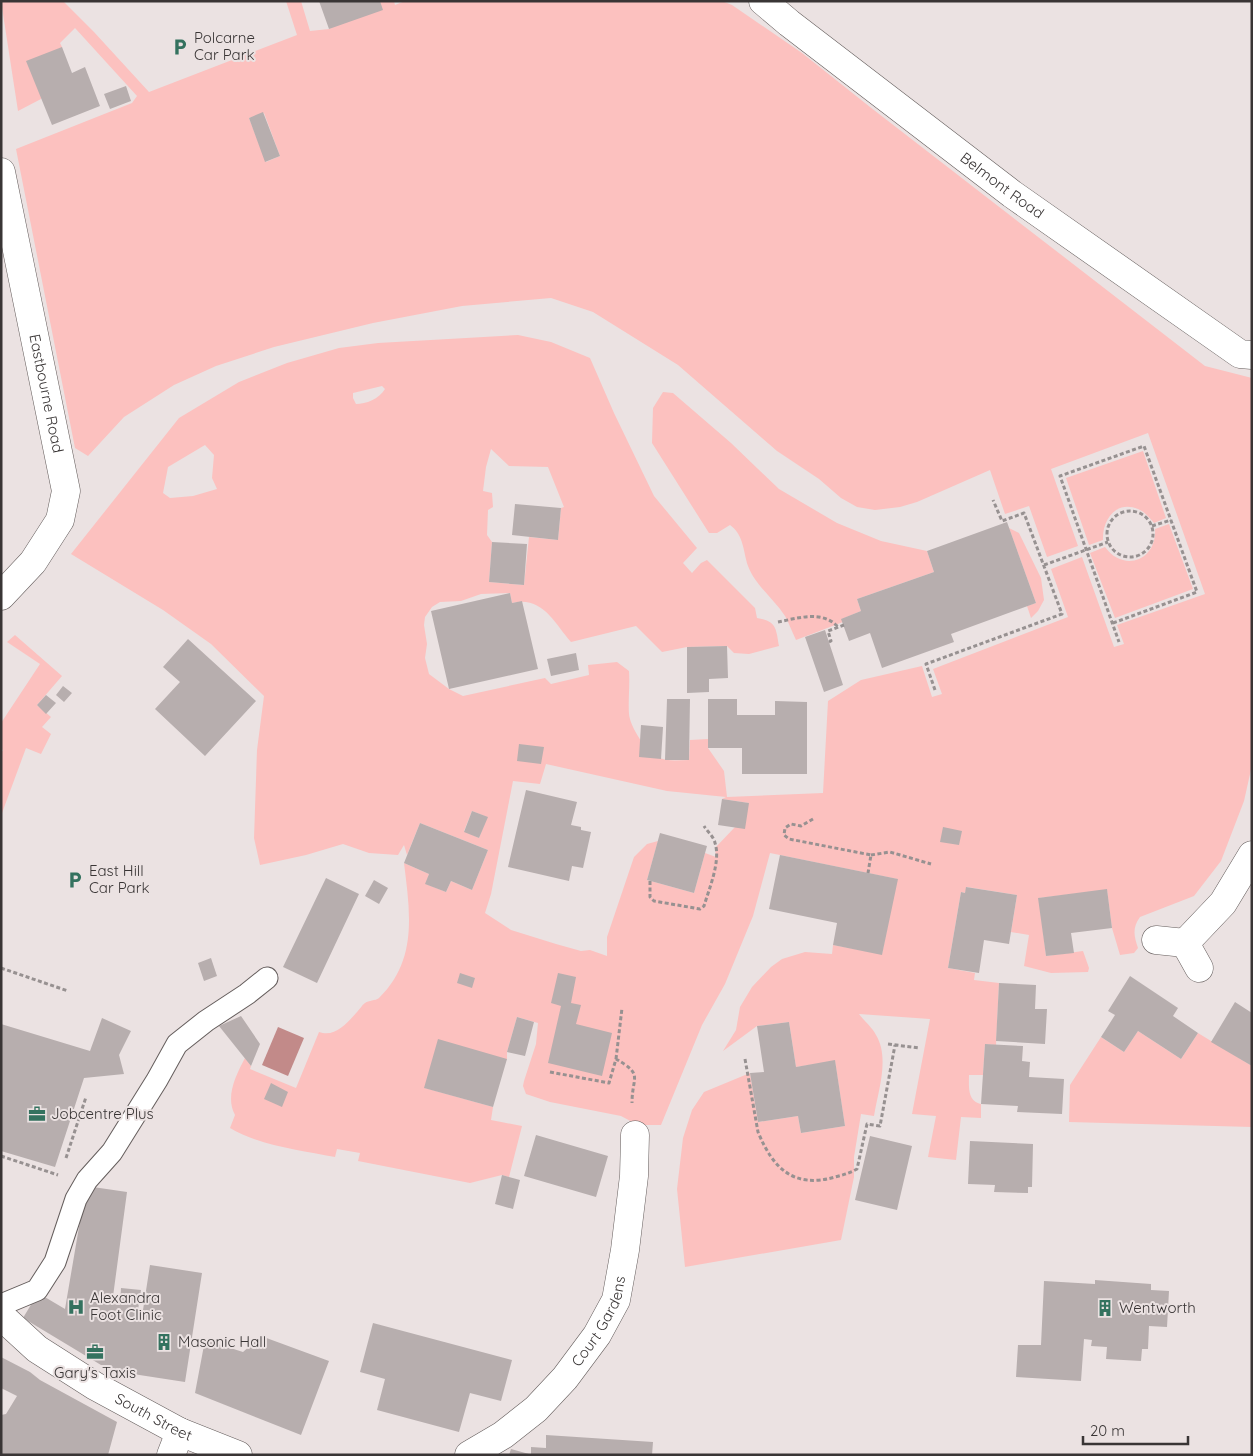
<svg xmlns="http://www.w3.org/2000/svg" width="1253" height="1456" font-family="Quicksand,sans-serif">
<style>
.green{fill:#fcc1bf;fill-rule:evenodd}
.water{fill:#c28a89}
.building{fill:#b7aeae}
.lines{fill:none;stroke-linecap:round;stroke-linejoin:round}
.service-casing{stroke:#645d5c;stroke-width:23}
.minor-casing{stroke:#645d5c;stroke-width:29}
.tertiary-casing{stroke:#645d5c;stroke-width:29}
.path{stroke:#979191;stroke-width:3;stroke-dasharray:4 2.5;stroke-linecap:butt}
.service{stroke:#fff;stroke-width:21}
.minor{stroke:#fff;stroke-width:28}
.tertiary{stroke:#fff;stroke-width:28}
.labels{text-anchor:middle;stroke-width:4;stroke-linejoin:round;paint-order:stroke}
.poi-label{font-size:15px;fill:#393535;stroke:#ebe2e2;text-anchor:start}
.street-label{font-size:15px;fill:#393535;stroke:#ebe2e2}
</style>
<rect width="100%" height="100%" fill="#ebe2e2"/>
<!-- green -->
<path class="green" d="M1,1H63L94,32L149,92L297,35L286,1H301L310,31L329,29L380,1H394L395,5L405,1H722L732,5L802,53L870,107L1205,366L1252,378V765L1244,801L1221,861L1194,896L1140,917C1132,928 1134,936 1138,948L1134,953L1120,955L1112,928L1107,890L1039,898L1046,956L1083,951L1089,968L1088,972L1051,973L1024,966L1029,935L1011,932L1017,895L967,887L965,893L961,892L948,968L975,973L974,980L999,983L996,1045L985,1044L983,1075H969C969,1086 967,1101 981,1104V1118L961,1117L956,1160L928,1157L936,1116L912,1114L930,1019L859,1014C864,1021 872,1027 876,1035C890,1058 878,1091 874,1116L861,1114L854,1157V1177L841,1240L685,1267L677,1189L683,1138L692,1110L704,1092L750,1073L758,1122L798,1116L801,1133L845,1126L835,1061L796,1067L789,1022L757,1026L723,1051L736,1030L740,1007L752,987L771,967L782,959L805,952L832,954L833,945L882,954L897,879L770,853L753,916L725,984L702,1025L661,1125H638L621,1116L550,1102L526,1094L523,1086L524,1081L536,1044L538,1023L517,1017L507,1052V1059L425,1088L493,1107L491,1120L522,1126L509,1177L502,1175L470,1183L358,1161L360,1153L337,1149L335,1157C300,1150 261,1146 230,1128L235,1115C225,1097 236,1075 245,1058L251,1066L250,1069L296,1088L319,1032C335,1038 347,1023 357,1012C360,1009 362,1005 365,1003C369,1000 375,1001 379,998C418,960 410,912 404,863L429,874L426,884L446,892L451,881L472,890L488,850L420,823L407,855L404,845L398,855L369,853L343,844L306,855L260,865L254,838L257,750L264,696L211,644L163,610L71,554L179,418L239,382L287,363L339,348L378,343L518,335L551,342L590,358L614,413L654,496L697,548L683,563L692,573L701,563L707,560L755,608L757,618C777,621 776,629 779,646L749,654L734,653L727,646L687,647L662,652L636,626L571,642C554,623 543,596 512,603L510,593L481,594L461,601L440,602L432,607L425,617L424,625L427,644L425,658L429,674L449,689L463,696L545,678L551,684L589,675L588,665L617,662L629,671C630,686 628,700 629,714C630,727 646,751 658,757C667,762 679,760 689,760L690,740L708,739V748L724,771L727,797L823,793L828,701L861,680L922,666L932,697L942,694L933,669L1068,617L1051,569L1082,557L1114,647L1124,644L1117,625L1205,594L1148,433L1051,469L1078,546L1047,557L1029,506L1005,514L990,470L917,502L900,507L875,510L857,507L841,498L819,479L777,451L678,365L593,312L551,298L462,306L373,323L274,347L216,366L174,385L124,417L88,456L75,448L16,149L132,103L137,96L75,28L60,43L62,47L41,99L18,111ZM264,113L280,156L266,162L249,118ZM382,386L385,389C379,399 366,404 356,404L353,398V393ZM205,445L214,455L212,478L217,489L193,496L170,498L163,493L168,467ZM491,449L509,466L548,467L564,507L561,508L558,540L529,537L524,585L489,582L492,542L487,535L488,510L493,507L492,493L483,491L486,467ZM546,764L667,791L726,797L722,799L749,803L735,827L715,848L716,857L705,853L694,893L647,880L658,841L647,844L634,857L607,937V956L590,950L581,951L556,944L511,930L485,913L491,894L513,781L540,784ZM472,811L487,817L479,838L464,831Z
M663,392L673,393L731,443L779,489L837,523L881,541L927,551L934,572L857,599L861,611L842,619L843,622L796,640C792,632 789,623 785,616C774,599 755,585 748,566C743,551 744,535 730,525L717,533H709L652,443L653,408Z
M1143,451L1166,518L1154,523C1149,517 1145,512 1138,509C1116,500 1102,520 1103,540L1089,545L1066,478Z
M1169,524L1193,589L1115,618L1090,553L1105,547C1124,573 1157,560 1155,529Z
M1009,528L1019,533L1041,578L1044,600L1038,611L1031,618L1027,606L1036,603Z
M15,635L62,676L37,705L51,717L42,727L51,734L41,754L26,748L2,813L1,753L3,750L1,749V723L40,664L7,642Z
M1138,1031L1181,1059L1198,1033L1252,1066V1127L1069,1122L1070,1085L1101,1037L1124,1052Z"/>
<!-- water -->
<path class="water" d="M278,1027L304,1038L288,1076L262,1065Z"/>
<!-- building -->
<path class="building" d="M319,1H380L383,10L329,29Z
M62,47L72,73L85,67L100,106L52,125L26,61Z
M126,86L131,101L110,109L104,94Z
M263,112L280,156L265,162L249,118Z
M515,504L561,508L558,540L512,535Z
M1007,522L1036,603L951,634L954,642L882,668L870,633L849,641L841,619L861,611L857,599L934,572L927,551Z
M492,542L527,544L524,585L489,582Z
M510,593L512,603L522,601L538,669L449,689L431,611Z
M825,630L843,685L824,692L805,637Z
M188,639L256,701L205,756L155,709L180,682L163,667Z
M727,646L728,678L709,679V692L687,693V647Z
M576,653L579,670L551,676L547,659Z
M63,686L72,693L64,702L56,695Z
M46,695L56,703L46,714L37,705Z
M667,699H690L689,760H665Z
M708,699H737V715H775V701L807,702V774H742V748H708Z
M641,725L663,727L661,759L639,757Z
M519,744L544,747L541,764L517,761Z
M526,790L577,802L571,825L581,827V830L591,832L583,868L572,866L569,881L508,867Z
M722,799L749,803L745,829L718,825Z
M472,811L488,817L479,838L464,832Z
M420,823L488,850L472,890L451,881L446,892L425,884L429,874L404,863Z
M943,827L962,831L959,845L940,842Z
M660,833L707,846L694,893L647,880Z
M780,855L898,879L882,955L833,945L837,923L769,909Z
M326,878L359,894L317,983L283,967Z
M374,880L388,888L379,904L365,896Z
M966,887L1017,895L1009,944L984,940L979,973L948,968L961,892L965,893Z
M1107,889L1112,928L1071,933L1074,953L1046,956L1038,898Z
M211,958L217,976L204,981L198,963Z
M460,973L475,978L472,988L457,983Z
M558,973L576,977L571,1003L581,1005L576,1024L612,1033L602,1076L548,1063L561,1006L551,1003Z
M1130,976L1178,1008L1173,1016L1198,1033L1181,1059L1138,1031L1124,1052L1101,1037L1115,1015L1108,1011Z
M999,983L1036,985L1035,1009H1047L1045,1044L996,1041Z
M1235,1002L1252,1013V1066L1211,1042Z
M241,1016L260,1044L251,1066L219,1026Z
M517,1017L534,1022L525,1056L507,1052Z
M102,1018L131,1031L119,1055L124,1074L84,1078L55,1167L1,1151V1024L90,1051Z
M789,1022L796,1067L835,1060L845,1126L801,1133L798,1116L758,1122L750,1073L764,1072L757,1026Z
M438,1039L507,1059L493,1107L424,1088Z
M985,1044L1023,1046L1022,1061L1030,1062L1029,1077L1064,1079L1062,1114L1017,1112L1018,1106L981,1104Z
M271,1083L288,1092L282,1107L264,1099Z
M536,1135L608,1156L596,1197L524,1176Z
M870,1136L912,1146L897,1210L855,1200Z
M970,1141L1033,1144L1032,1187H1028V1193L994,1192L995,1185L968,1184Z
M502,1175L520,1180L513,1209L495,1204Z
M86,1186L127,1192L112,1304L120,1305L121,1288L141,1290L138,1310H143L150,1265L202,1273L185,1382L133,1374L101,1365L23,1318L38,1293L65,1309Z
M1095,1280L1151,1284V1290L1169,1291L1167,1327L1149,1326L1148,1349H1142L1141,1361L1106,1359L1107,1347L1091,1346L1092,1340L1084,1339L1081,1381L1016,1377L1018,1345H1041L1044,1281L1095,1284Z
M373,1323L512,1360L501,1401L470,1393L459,1432L377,1410L385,1379L360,1372Z
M261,1336L329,1361L301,1435L195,1393L205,1340L243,1352Z
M1,1357L30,1372L40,1380L117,1422L108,1455H1V1415L6,1414L17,1396L1,1388Z
M546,1435L653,1442L652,1455H531V1447L546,1448Z
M511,1449L529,1454V1455H509Z"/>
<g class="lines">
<!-- service casing -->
<g class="service-casing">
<path id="service" d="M1,1305L37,1290L55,1262L76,1199L87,1180L112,1152L157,1080L177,1044L206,1021L247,994L267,978"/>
</g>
<!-- minor casing -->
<g class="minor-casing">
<g id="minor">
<path id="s1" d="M763,1L789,23L1012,194L1240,354L1252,355"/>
<path id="s2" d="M1,172L66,491L60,520L33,562L1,596"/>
<path d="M1156,940L1185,943L1223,903L1252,855"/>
<path d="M1185,943L1199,968"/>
<path d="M171,1455L180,1432"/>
<path id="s3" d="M469,1455L503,1435L536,1409L565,1378L597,1335L616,1300L625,1250L634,1176L635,1135"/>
</g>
</g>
<!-- tertiary casing -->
<g class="tertiary-casing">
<g id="tertiary">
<path id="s4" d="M1,1316L37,1349L95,1386L180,1432L238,1455"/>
</g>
</g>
<!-- path -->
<path class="path" d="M1107 534a23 23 0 1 1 46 0a23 23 0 1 1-46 0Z
M1152,526L1171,520
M1044,565L1108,542
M778,622C798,618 823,610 838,627
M1113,623L1197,592L1144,446L1060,476L1119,642
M829,642L831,641L828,631L844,625
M935,690L926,664L1062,614L1024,513L1002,521L993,500
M813,819L801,826L791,824L785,828L784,835L789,839L871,855L868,873
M871,855L890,852L931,864
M650,881V897L654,901L700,909L704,906C709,889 721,861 715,843C714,837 707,831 704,826
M1,968L68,991
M888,1044L919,1048
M616,1059L622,1008
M745,1059L758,1132C773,1168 793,1189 835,1177C843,1175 850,1173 857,1169L867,1124L880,1126L895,1045
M550,1072L609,1083L616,1059C644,1075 632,1076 632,1103
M1,1156L58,1175
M66,1158L86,1097"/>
<!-- service -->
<use href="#service" class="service"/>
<!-- minor -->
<use href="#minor" class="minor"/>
<!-- tertiary -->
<use href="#tertiary" class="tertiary"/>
</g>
<!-- icons -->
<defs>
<g id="parking-bare" transform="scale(1.35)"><path d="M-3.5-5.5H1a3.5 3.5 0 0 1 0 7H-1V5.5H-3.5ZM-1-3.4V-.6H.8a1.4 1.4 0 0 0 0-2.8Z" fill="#34725f" stroke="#ebe2e2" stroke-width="2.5" paint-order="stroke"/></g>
<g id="office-bare" transform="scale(1.35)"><path d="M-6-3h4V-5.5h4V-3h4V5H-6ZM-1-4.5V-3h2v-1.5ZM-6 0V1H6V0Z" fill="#34725f" stroke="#ebe2e2" stroke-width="2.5" paint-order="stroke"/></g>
<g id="hospital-bare" transform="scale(1.35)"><path d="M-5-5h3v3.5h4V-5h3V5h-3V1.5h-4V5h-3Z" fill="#34725f" stroke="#ebe2e2" stroke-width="2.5" paint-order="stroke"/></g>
<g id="building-bare" transform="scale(1.35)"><path d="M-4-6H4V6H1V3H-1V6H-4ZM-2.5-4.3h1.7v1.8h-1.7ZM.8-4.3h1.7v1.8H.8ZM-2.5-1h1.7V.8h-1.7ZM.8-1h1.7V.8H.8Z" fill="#34725f" stroke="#ebe2e2" stroke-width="2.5" paint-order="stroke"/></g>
</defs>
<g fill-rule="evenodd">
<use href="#parking-bare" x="180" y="47"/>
<use href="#parking-bare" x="75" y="880"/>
<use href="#office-bare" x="37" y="1114"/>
<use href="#hospital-bare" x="76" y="1307"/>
<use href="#building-bare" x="1105" y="1308"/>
<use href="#building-bare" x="164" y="1342"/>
<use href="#office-bare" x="95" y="1352"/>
</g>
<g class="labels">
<!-- poi labels -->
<g class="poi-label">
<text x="194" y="43">Polcarne<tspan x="194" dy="17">Car Park</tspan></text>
<text x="89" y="876">East Hill<tspan x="89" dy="17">Car Park</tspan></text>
<text x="51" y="1119">Jobcentre Plus</text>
<text x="90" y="1303">Alexandra<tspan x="90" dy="17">Foot Clinic</tspan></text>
<text x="1119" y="1313">Wentworth</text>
<text x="178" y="1347">Masonic Hall</text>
<text x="95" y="1378" text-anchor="middle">Gary's Taxis</text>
</g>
<!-- street labels -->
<g class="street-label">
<text dy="5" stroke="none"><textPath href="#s1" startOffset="302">Belmont Road</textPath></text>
<text dy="5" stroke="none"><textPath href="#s2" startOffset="226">Eastbourne Road</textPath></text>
<text dy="5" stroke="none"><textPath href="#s3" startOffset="191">Court Gardens</textPath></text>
<text dy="5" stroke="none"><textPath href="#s4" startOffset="184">South Street</textPath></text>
</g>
</g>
<!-- border -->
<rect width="1253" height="1456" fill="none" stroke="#393535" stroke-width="5"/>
<!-- scale -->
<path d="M1083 1436v8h105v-8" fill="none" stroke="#393535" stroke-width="2.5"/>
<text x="1090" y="1436" font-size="15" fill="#393535" stroke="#ebe2e2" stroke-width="4" paint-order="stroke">20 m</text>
</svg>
